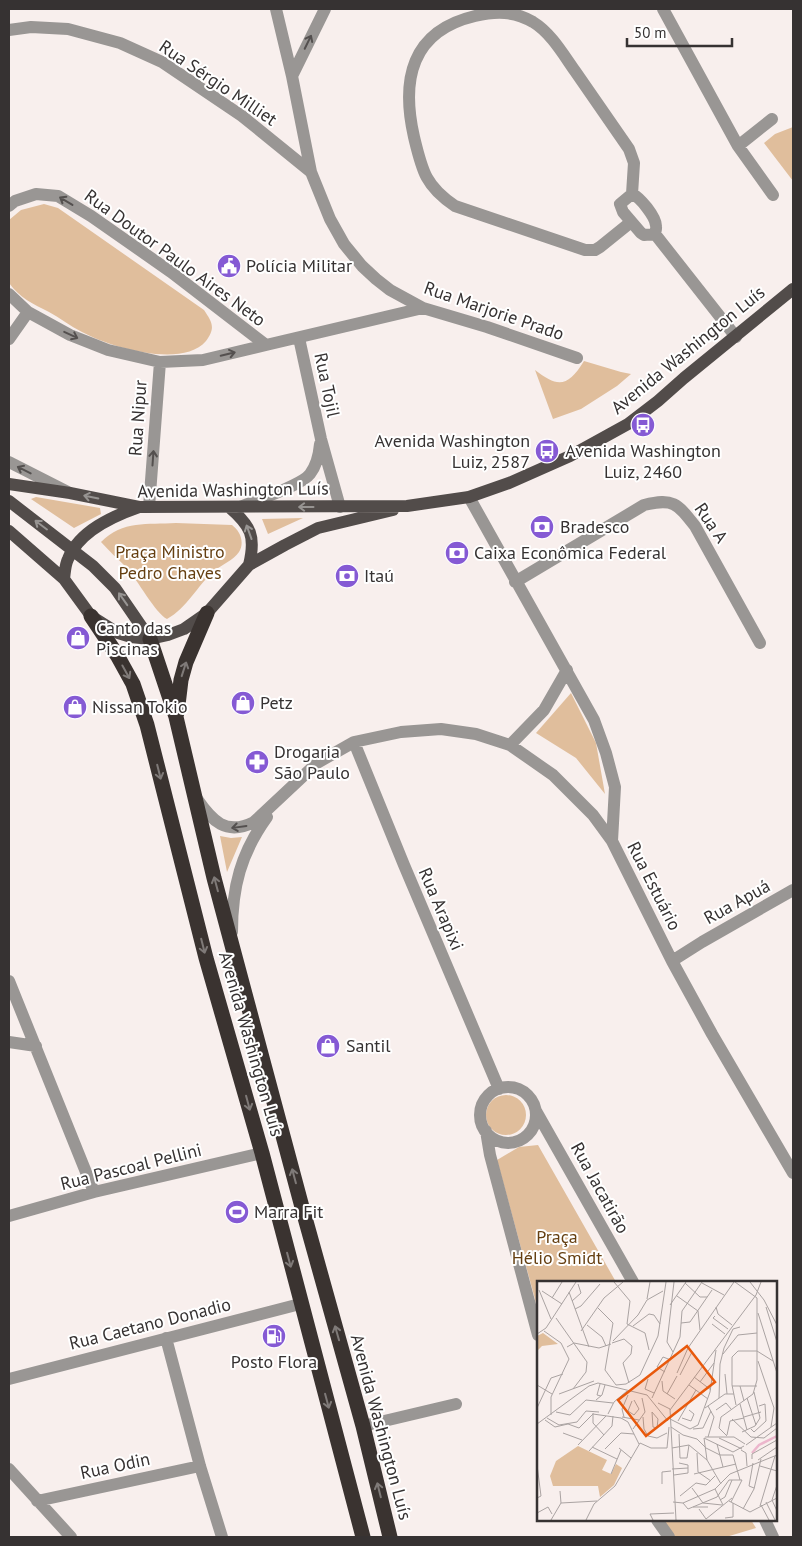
<svg xmlns="http://www.w3.org/2000/svg" width="802" height="1546" font-family="'PT Sans',sans-serif">
<style>
.green{fill:#e0be9c}
.lines{fill:none;stroke-linecap:round;stroke-linejoin:round}
.minor{stroke:#999694;stroke-width:12}
.major{stroke:#524c4a;stroke-width:12}
.highway{stroke:#3a3330;stroke-width:15}
.oneway{stroke:#54504f}
.oneway2{stroke:#979492}
.oneway3{stroke:#7f7a78}
.labels{text-anchor:middle;stroke-width:4;stroke-linejoin:round;paint-order:stroke}
.street-label{font-size:18px;fill:#363232;stroke:#fff}
.poi-label{font-size:18px;fill:#363232;stroke:#fff;text-anchor:start}
.park-label{font-size:18px;fill:#653f11;stroke:#fff}
.inset-river{fill:none;stroke:#ecb6cc;stroke-width:2.5}
.inset-road{fill:none;stroke:#aaa3a2;stroke-width:1}
.view{fill:#e8590c;fill-opacity:0.15;stroke:#e8590c;stroke-width:2.5}
.inset-edge{fill:none;stroke:#363232;stroke-width:2.5}
</style>
<rect width="100%" height="100%" fill="#f8efed"/>
<!-- green -->
<path class="green" d="M793,127V181L764,143L775,134Z
M44,204L58,208L204,310C212,322 216,328 206,341C182,369 110,347 82,332C70,326 60,318 49,312C33,304 20,298 9,283V220L21,210Z
M584,361L621,372L631,374L617,386L581,409L553,419L535,370C558,388 568,387 584,361Z
M36,497L100,508L101,514L74,528L31,499Z
M303,518L268,534L262,519Z
M176,523L232,525C240,531 245,542 239,552C234,560 221,565 214,571C197,586 187,608 167,619C156,614 137,579 126,567C118,559 109,551 101,542C123,520 147,525 176,523Z
M571,693L596,743L605,794L576,758L536,733Z
M220,836L231,838L242,837L227,872Z
M486 1115a20 20 0 1 1 40 0a20 20 0 1 1-40 0Z
M538,1145L616,1282H538V1310L497,1160L519,1147Z
M663,1520H751L756,1528L726,1537H675Z"/>
<g class="lines">
<!-- minor -->
<path class="minor" d="M276,9L292,76L311,172L330,219L344,244L362,266L376,279L390,290L423,308L487,327L577,358
M663,9L738,146L773,195
M9,30L31,27L68,29L120,43L162,62L242,116L311,172
M292,76L325,9
M738,146L772,119
M632,194C640,197 656,217 656,226C657,227 655,233 655,234L644,235L641,233L623,212L620,204Z
M9,206L15,201L36,194L58,196L91,216L171,272L266,345L203,360L160,362L108,350L70,335L28,312L9,294
M631,222L600,247L595,250H585L455,206C425,186 422,170 414,137C401,80 411,31 475,16C496,11 514,11 533,22C551,33 563,54 575,71C593,97 611,123 629,149L634,163L632,194
M655,234L736,337
M299,338L321,439L340,507
M9,339L28,312
M266,345L423,308
M9,462L68,492
M469,497L594,720L606,753L615,787L612,841L672,961L712,1034L793,1173
M149,507L160,362
M240,507C256,500 301,486 310,474C317,465 319,455 320,444
M515,582L644,505C673,498 677,503 695,526L760,643
M354,742L404,865L499,1089
M510,745L544,710L567,670
M197,799C212,821 226,836 254,822L317,763L354,742L401,732L441,729L476,734L510,745L553,775L593,815L612,841
M232,932C232,887 241,853 267,817
M672,961L702,942L793,890
M9,981L94,1192
M9,1042L36,1046
M480 1115a28 28 0 1 1 56 0a28 28 0 1 1-56 0Z
M536,1111L633,1282
M486,1131L490,1155L538,1335
M9,1216L94,1192L262,1153
M166,1338L200,1466L222,1537
M9,1379L300,1304
M363,1426L456,1404
M9,1469L71,1537
M37,1501L200,1466
M657,1520L669,1537
M765,1520L773,1537"/>
<!-- major -->
<path class="major" d="M9,484L70,493L139,507
M9,501L93,566L115,588L150,639
M229,507C251,526 256,536 249,565
M9,531L64,579L91,616L118,633L131,637L150,639L168,635L184,629L207,613L249,565L285,545L318,528L393,510
M64,579C65,572 65,565 68,559C79,531 113,516 139,507L407,506L469,497L509,483L570,456L628,424L658,401L684,378L793,289"/>
<!-- highway -->
<path class="highway" d="M91,616L117,655L133,684L147,725L206,958L262,1153L363,1537
M150,639L176,717L214,878L302,1207L363,1426L390,1537
M177,713L181,680L186,662L207,613"/>
</g>
<!-- one-way arrows -->
<defs><path id="oneway-shaft" d="M-6 0H5M1.5-3L5.5 0L1.5 3" fill="none" stroke-width="1.6" stroke-linecap="round" stroke-linejoin="round" transform="scale(1.25)"/></defs>
<g class="oneway">
<use href="#oneway-shaft" transform="translate(308 42) rotate(-64)"/>
<use href="#oneway-shaft" transform="translate(66 201) rotate(-149)"/>
<use href="#oneway-shaft" transform="translate(71 335) rotate(25)"/>
<use href="#oneway-shaft" transform="translate(228 354) rotate(-13)"/>
<use href="#oneway-shaft" transform="translate(153 458) rotate(-86)"/>
<use href="#oneway-shaft" transform="translate(24 470) rotate(-153)"/>
<use href="#oneway-shaft" transform="translate(239 827) rotate(172)"/>
</g>
<g class="oneway2">
<use href="#oneway-shaft" transform="translate(91 497) rotate(-169)"/>
<use href="#oneway-shaft" transform="translate(306 507) rotate(180)"/>
<use href="#oneway-shaft" transform="translate(41 525) rotate(-143)"/>
<use href="#oneway-shaft" transform="translate(249 532) rotate(-110)"/>
<use href="#oneway-shaft" transform="translate(123 599) rotate(-125)"/>
</g>
<g class="oneway3">
<use href="#oneway-shaft" transform="translate(184 669) rotate(-72)"/>
<use href="#oneway-shaft" transform="translate(126 672) rotate(61)"/>
<use href="#oneway-shaft" transform="translate(159 772) rotate(76)"/>
<use href="#oneway-shaft" transform="translate(216 884) rotate(-105)"/>
<use href="#oneway-shaft" transform="translate(203 946) rotate(76)"/>
<use href="#oneway-shaft" transform="translate(248 1103) rotate(75)"/>
<use href="#oneway-shaft" transform="translate(294 1176) rotate(-105)"/>
<use href="#oneway-shaft" transform="translate(289 1260) rotate(75)"/>
<use href="#oneway-shaft" transform="translate(337 1333) rotate(-106)"/>
<use href="#oneway-shaft" transform="translate(327 1401) rotate(75)"/>
<use href="#oneway-shaft" transform="translate(379 1490) rotate(-104)"/>
</g>
<!-- icons -->
<defs>
<g id="civic-disc" transform="scale(1.25)"><circle r="9.5" fill="#855ad4" stroke="#fff"/><path d="M-.6-6.5H3V-4.5H.6V-3L4-1V1h2V6H-6V1h2V-1L-.6-3ZM-1.2 2.5V6h2.4V2.5Z" fill="#fff"/></g>
<g id="bus-disc" transform="scale(1.25)"><circle r="9.5" fill="#855ad4" stroke="#fff"/><path d="M-5-6H5V4H4V6H2V4H-2V6H-4V4H-5ZM-3.5-4V0h7V-4ZM-3.5 1.2v1.5H-2V1.2ZM2 1.2v1.5H3.5V1.2Z" fill="#fff"/></g>
<g id="bank-disc" transform="scale(1.25)"><circle r="9.5" fill="#855ad4" stroke="#fff"/><path d="M-6-4H6V4H-6ZM0-2.3a2.3 2.3 0 1 0 0 4.6a2.3 2.3 0 1 0 0-4.6Z" fill="#fff"/></g>
<g id="shop-disc" transform="scale(1.25)"><circle r="9.5" fill="#855ad4" stroke="#fff"/><path d="M-5-2.5h2.3a2.7 3.5 0 0 1 5.4 0H5L5.5 6h-11ZM-1.5-2.5h3a1.5 2.3 0 0 0-3 0Z" fill="#fff"/></g>
<g id="pharmacy-disc" transform="scale(1.25)"><circle r="9.5" fill="#855ad4" stroke="#fff"/><path d="M-2-6h4v4h4v4h-4v4h-4v-4h-4v-4h4Z" fill="#fff"/></g>
<g id="stadium-disc" transform="scale(1.25)"><circle r="9.5" fill="#855ad4" stroke="#fff"/><path d="M0-5a6.5 5 0 1 0 0 10a6.5 5 0 1 0 0-10ZM-3.5-1.8h7v3.6h-7Z" fill="#fff"/></g>
<g id="fuel-disc" transform="scale(1.25)"><circle r="9.5" fill="#855ad4" stroke="#fff"/><path d="M-5.5-6h7V0h2V4h1.3V-2.5L3-4.5l.8-.8L6-3V5H2.5V1h-1V6h-7ZM-4.2-4.7v3.2H.2V-4.7Z" fill="#fff"/></g>
</defs>
<g fill-rule="evenodd">
<use href="#civic-disc" x="229" y="266"/>
<use href="#bus-disc" x="643" y="425"/>
<use href="#bus-disc" x="547" y="451"/>
<use href="#bank-disc" x="542" y="527"/>
<use href="#bank-disc" x="457" y="553"/>
<use href="#bank-disc" x="347" y="576"/>
<use href="#shop-disc" x="78" y="638"/>
<use href="#shop-disc" x="243" y="703"/>
<use href="#shop-disc" x="75" y="707"/>
<use href="#pharmacy-disc" x="257" y="762"/>
<use href="#shop-disc" x="328" y="1046"/>
<use href="#stadium-disc" x="237" y="1212"/>
<use href="#fuel-disc" x="274" y="1336"/>
</g>
<g class="labels">
<!-- street labels -->
<g class="street-label">
<text transform="translate(218 83) rotate(34)" y="6">Rua Sérgio Milliet</text>
<text transform="translate(175 258) rotate(36)" y="6">Rua Doutor Paulo Aires Neto</text>
<text transform="translate(494 311) rotate(19)" y="6">Rua Marjorie Prado</text>
<text transform="translate(688 350) rotate(-39)" y="6">Avenida Washington Luís</text>
<text transform="translate(327 385) rotate(78)" y="6">Rua Tojil</text>
<text transform="translate(138 418) rotate(-86)" y="6">Rua Nipur</text>
<text transform="translate(233 490) rotate(-1)" y="6">Avenida Washington Luís</text>
<text transform="translate(711 523) rotate(56)" y="6">Rua A</text>
<text transform="translate(654 886) rotate(63)" y="6">Rua Estuário</text>
<text transform="translate(737 902) rotate(-29)" y="6">Rua Apuá</text>
<text transform="translate(441 909) rotate(67)" y="6">Rua Arapixi</text>
<text transform="translate(251 1044) rotate(74)" y="6">Avenida Washington Luís</text>
<text transform="translate(131 1167) rotate(-14)" y="6">Rua Pascoal Pellini</text>
<text transform="translate(600 1188) rotate(61)" y="6">Rua Jacatirão</text>
<text transform="translate(150 1324) rotate(-14)" y="6">Rua Caetano Donadio</text>
<text transform="translate(381 1427) rotate(75)" y="6">Avenida Washington Luís</text>
<text transform="translate(115 1466) rotate(-12)" y="6">Rua Odin</text>
</g>
<!-- poi labels -->
<g class="poi-label">
<text x="246" y="272">Polícia Militar</text>
<text x="530" y="447" text-anchor="end">Avenida Washington<tspan x="530" dy="21">Luiz, 2587</tspan></text>
<text x="643" y="457" text-anchor="middle">Avenida Washington<tspan x="643" dy="21">Luiz, 2460</tspan></text>
<text x="560" y="533">Bradesco</text>
<text x="474" y="559">Caixa Econômica Federal</text>
<text x="364" y="582">Itaú</text>
<text x="96" y="634">Canto das<tspan x="96" dy="21">Piscinas</tspan></text>
<text x="260" y="709">Petz</text>
<text x="92" y="713">Nissan Tokio</text>
<text x="274" y="758">Drogaria<tspan x="274" dy="21">São Paulo</tspan></text>
<text x="346" y="1052">Santil</text>
<text x="254" y="1218">Marra Fit</text>
<text x="274" y="1368" text-anchor="middle">Posto Flora</text>
</g>
<!-- park labels -->
<g class="park-label">
<text x="170" y="558">Praça Ministro<tspan x="170" dy="21">Pedro Chaves</tspan></text>
<text x="557" y="1243">Praça<tspan x="557" dy="21">Hélio Smidt</tspan></text>
</g>
</g>
<!-- overview -->
<g transform="translate(537 1281)">
<rect width="240" height="240" fill="#f8efed"/>
<path d="M6,52L21,63L5,65L0,70V55ZM41,165L70,179L65,189L74,193L79,183L85,187L77,204L63,216L61,205H16L13,195L19,180Z" fill="#e0be9c"/>
<path class="inset-river" d="M215,172L222,164L240,155"/>
<path class="inset-road" d="M77,1L93,20L90,43L108,52L112,69M213,1L227,19L240,44M148,2L163,16H170M165,2L187,14M2,9L14,38M5,10L25,23M32,11L52,66M140,15L161,30L163,49M15,17L25,1M110,18L113,1M35,20L44,12L41,3M133,24L149,1M179,26L181,33L195,44M229,26L240,61M61,27L76,42L68,89L79,104L89,103L103,94L121,55L129,1M38,28L44,25L63,3M221,32L240,92M178,35L176,37L191,48M19,37L50,81L49,91L36,108M144,42L153,41L175,9M175,43L188,53M50,44L65,56L69,65M96,45L112,33L117,34L123,43M7,50L24,62L32,78L14,116V134M44,50L67,17L86,1M0,53L9,47L39,1M76,60L101,34L110,19L126,10M75,62L87,58L95,65L94,73L86,82L92,102M30,66L37,62L62,67L74,63M220,70L236,80M136,71L130,61L137,1M186,73L201,54L220,52M221,80L237,127L234,146M128,91L120,86L126,76L134,79M140,92L151,67L197,1M188,93L190,113M143,94L155,71M157,96L174,109M111,98L108,108L117,112M125,100L126,110L138,118M163,101L177,82M63,103L60,114L64,115M0,104L15,113M152,104L171,118M195,105H220M203,105L207,120M22,113L57,100M130,113L140,95M115,117L143,56L145,30L165,1M182,117L183,83L187,67L196,48L203,46M210,117L219,144M59,119L65,114L68,104M95,120L91,130L97,134L102,128L97,119M121,122L133,128L139,239M203,123L210,149M199,124L195,104V76L201,70H220M0,127L14,97L26,93M168,127L188,113H197M133,129L219,14L224,1M179,129L189,122L194,128M19,131L33,134L49,119L76,122M115,131L121,138L120,147L116,146ZM56,132V142L67,154M71,133L77,121L90,110M85,136L102,139M87,136L85,128L91,114M106,136L107,148L111,155L120,157L130,152M207,136L224,131M10,137L22,144L40,141L49,130L62,131M145,137L154,140L157,133L152,129M133,138L153,148L161,144L173,111L179,69M195,138L214,156L227,157L240,147M8,139L18,146L31,143L42,147L56,133L84,137L91,141L102,163M141,140L159,109M0,143L52,105L61,102L110,114L131,140M134,146L146,154L160,158L169,167L183,174H196M96,148L108,131L105,117M156,148L166,147L174,130M214,148L217,151L229,140L228,123L222,125M205,151L218,145L223,137L217,111M26,152L45,159M142,153L143,177H150L152,164M190,154L193,140L207,137M190,155L182,147L184,136L216,113L220,99V17L198,1M168,156H197L208,163M171,156L177,136L171,125M167,157L170,179L184,203M167,157L196,171L207,165M182,157L205,168M180,163L186,186M41,164L69,135M209,164L240,142M55,166L80,178M82,167L94,177M135,167L152,164L170,179M68,168L84,152L97,153M204,169L209,172L210,185M52,170L75,145L76,135M160,172L161,191L174,200M196,174L203,199M215,178V173L240,159M221,179L240,166M216,182L212,205L217,207M0,184L4,215L0,217M223,185L240,190M135,188L151,187M74,193L84,169M157,193L199,183M137,194L151,192V184L142,182M125,203V191L134,190M240,204L235,219L240,230M155,207L166,222L185,224M178,208L186,224M143,215L159,202L169,204L178,195M183,219L188,216L195,199M192,220L213,231M136,221L146,222L178,208L193,193L240,174M229,221L238,239M24,222L60,220M146,222L151,228L180,216L192,199H205L194,221M224,224L232,239M223,225L238,175M156,226H171M162,228L169,238L195,217M206,228L217,208L224,178M213,231L240,217M0,232L11,226L15,233M188,237L196,236V222M14,239L24,222L23,210M49,239L57,223L78,205L103,162L114,167H130L132,146M116,239L113,233L137,232"/>
<path class="view" d="M150,65L178,101L109,155L81,119Z"/>
<rect width="240" height="240" class="inset-edge"/>
</g>
<!-- border -->
<rect width="802" height="1546" fill="none" stroke="#363232" stroke-width="20"/>
<!-- scale -->
<path d="M627 38v8h105v-8" fill="none" stroke="#363232" stroke-width="2.5"/>
<text x="634" y="38" font-size="15" fill="#363232" stroke="#ffffff" stroke-width="4" paint-order="stroke">50 m</text>
</svg>
